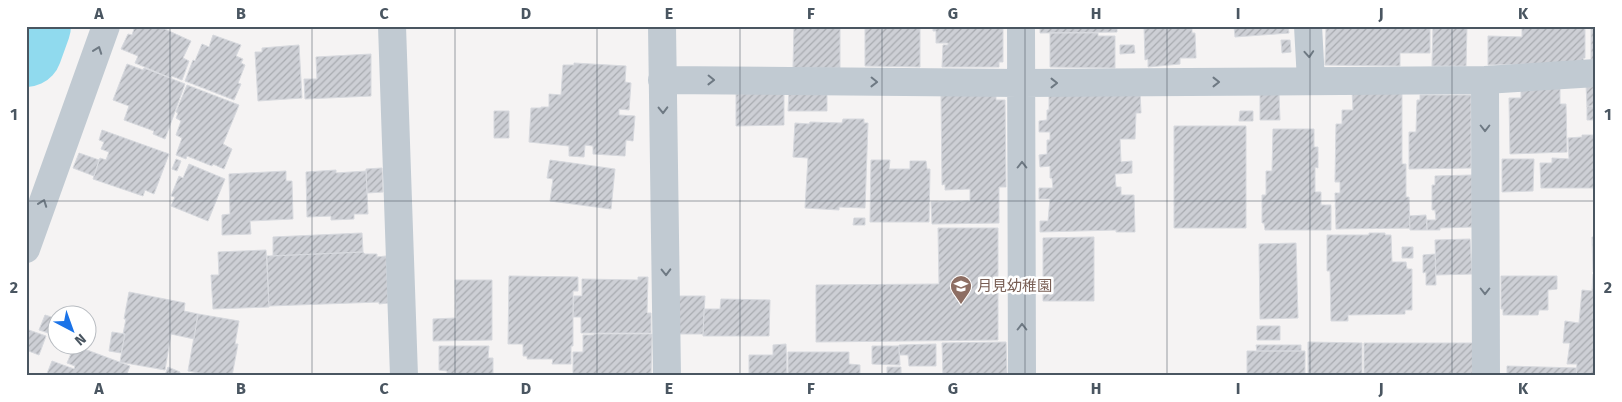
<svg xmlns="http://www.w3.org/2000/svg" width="1622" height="402" font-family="'Fira Sans','Noto Sans JP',sans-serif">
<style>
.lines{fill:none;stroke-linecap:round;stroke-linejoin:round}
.river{stroke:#90daee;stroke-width:72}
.building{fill:url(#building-hatch);stroke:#d7d9de}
.minor{stroke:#c1cad2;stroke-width:28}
.oneway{stroke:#6e7983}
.grid{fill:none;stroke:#4a5661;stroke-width:1;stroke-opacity:0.55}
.labels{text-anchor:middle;stroke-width:5;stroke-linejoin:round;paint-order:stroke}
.education-label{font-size:15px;fill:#785e54;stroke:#fff;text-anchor:start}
.neatline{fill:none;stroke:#4a5661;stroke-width:2}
.grid-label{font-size:16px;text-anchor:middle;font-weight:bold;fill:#4a5661}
</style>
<defs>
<pattern id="building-hatch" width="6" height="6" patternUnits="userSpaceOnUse" patternTransform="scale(1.25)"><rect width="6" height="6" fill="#cdcfd5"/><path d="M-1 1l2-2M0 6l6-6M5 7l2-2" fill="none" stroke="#a8abb0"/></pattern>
</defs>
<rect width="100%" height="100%" fill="#f5f3f3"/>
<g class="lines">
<!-- river -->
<path class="river" d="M26,51L35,26"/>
</g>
<!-- building -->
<path class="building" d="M135,26H158L191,41L183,58L189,61L182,80L172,76L171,78L135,63L138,56L121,49L128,34L132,35Z
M794,26H840V68H793Z
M865,26H920V67L865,66Z
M933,26H1003V62H999V67H942L943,45H948V43H936V31H933Z
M1040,26H1117V32L1040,33Z
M1144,26H1192V33H1195L1196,58H1180V64L1148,67V59L1145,60Z
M1234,26H1288L1289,33L1235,37Z
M1326,26H1430V53H1400V66L1325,65Z
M1433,26H1467L1466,66H1432Z
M1522,26H1585V58H1583L1584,63L1488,65V36L1522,37Z
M1591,26H1596V60H1591Z
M1050,33H1098V36H1115V68L1050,67Z
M213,35L241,45L236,56L243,59L241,63L245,65L238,83L241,84L234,100L185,81L193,60L195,61L202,44L209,47Z
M1281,40H1290L1291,52L1282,53Z
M299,45L302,98L258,101L255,52H262V48Z
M1120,45H1134L1135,53L1120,54Z
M371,54V96L305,99L304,79H317L316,57Z
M574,63L626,66L625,82L631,83L629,110L619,109V115L635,116L633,141L626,140L625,156L593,154V146L585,145L584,157L569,156V146L529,142L531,108H541V107H549V94L561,95L563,65H574Z
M127,64L143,70L144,68L185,84L165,139L153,134L154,131L124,120L129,106L113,100Z
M1586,84H1596V106L1587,107Z
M187,85L239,105L223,144L232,149L224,169L213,164L212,166L187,156L186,159L176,155L182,138L176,135L181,121L176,118L178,113L176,112Z
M1560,88V104H1566L1567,152L1510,154L1509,98H1521V89Z
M1352,90H1402V164H1406V197H1409L1410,228L1336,229L1335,193H1340V182H1335L1336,124H1342V110H1353Z
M1140,91L1141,113H1136L1135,139H1120L1121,162L1132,161V173L1115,174L1116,187H1121V195H1134L1135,232H1116V230L1040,232V221H1048L1050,199H1039V188H1053L1052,178H1050V166L1040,167L1039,155L1047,154V140H1050V132H1039V121L1047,120V110H1049V92Z
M789,92H827V111H788Z
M784,93V125L736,126V94Z
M996,94V100H1005L1006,187H999V223L932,224L931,202L970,201V189L945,190V184L942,185L941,95Z
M1260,94H1279L1280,120H1260Z
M1420,95H1471V168L1409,169V132H1416L1417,100H1420Z
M1587,106H1596V120H1587Z
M494,111H509V138H494Z
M1240,111H1253V121H1239Z
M843,119H864V123H868L865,208L839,207V210L805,208L808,158L793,157L795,123L809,124L810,122L842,123Z
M1174,126H1246V228H1174Z
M1273,129H1314V147H1318V168L1315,167V192H1321V205H1331V230H1265L1264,223H1262V195H1266V171H1272Z
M102,130L169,154L154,194L145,190L143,196L93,179L100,158L106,160L109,152L101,149L104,142L99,140Z
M1582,135H1596V188H1541L1540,163H1552V158L1569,159L1568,138L1582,137Z
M79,153L99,160L94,176L73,168Z
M176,159L181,161L177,171L172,169Z
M1502,159H1534L1533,191L1502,192Z
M550,160L615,169L611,209L550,201L553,179L547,178Z
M871,160H890L889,169H910V161H926L927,169H930L929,222H870Z
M189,164L225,179L208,221L171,206L175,197L171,196L179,176L183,178Z
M382,168L383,192L367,193L366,169Z
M336,170V173L366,171L368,214H354V219L331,220V216L307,217L306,172Z
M286,171V181H292L293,219L250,221L251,234L222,235V215L230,214L229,174Z
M1472,175V227L1440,228V230H1427V220H1436L1435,210H1432V185H1435V176Z
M1426,215L1427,230H1410L1409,216Z
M854,218H865V225H853Z
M938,228H998V340L816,342V285L939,284Z
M362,233L363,252L273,256V237Z
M1369,233H1385V235H1391L1392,262H1406L1407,269H1412V310H1405V314L1348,315V321H1331L1330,271H1327V235H1369Z
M1094,237V301H1043V238Z
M1592,237H1596V272H1593Z
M1470,239L1472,274L1436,275L1435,240Z
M1296,243L1298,318L1260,319L1259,244Z
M1402,247H1413V258H1402Z
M266,250L269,307L213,309L211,275H219L218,252Z
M363,252L365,254H377V257L386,256L388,303L379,304V302L269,306L267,256Z
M1435,254L1436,285H1426V272L1423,273V255Z
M1593,274H1596V376H1576L1577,364H1567L1570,343H1563L1565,321L1579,323L1582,290L1592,291Z
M509,276L578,277V291H573V346H571V364H552L553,359H527V356H523V344H508Z
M1501,276H1557V289L1548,290V310H1539L1538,315H1503V309H1501Z
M638,277H648L647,313H651V333H581V317H573L574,296H582V279L638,280Z
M455,280H492V340L433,341V319L456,318Z
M129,292L185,303L184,311L198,314L194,339L171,334L165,370L120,362L125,334H123L126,319H124Z
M677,296H705L703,334H677Z
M721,299L770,300L769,336H703L704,309H720Z
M198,314L239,321L235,344H238L232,376H215L188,371Z
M45,315L58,319V336L39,330Z
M1257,326H1280V340H1257Z
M26,329L46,336L39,355L26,350Z
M112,332L125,334L121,353L109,351Z
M594,334H652L651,376H573V352H583V335H594Z
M1006,342L1007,376H943L942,343Z
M1308,342L1362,343V376H1308Z
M1364,343H1474V376H1364Z
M786,344L787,376H749V355H773V345Z
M936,344V366H909L908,355H899V345Z
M1256,345H1301V351H1257Z
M439,346H489L488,358H493V376H447V371L439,370Z
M872,346H899L900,365L872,364Z
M79,347L130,366L126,376H46L52,361L74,369L75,366L67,363L73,349L77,351Z
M1247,351H1305V376H1247Z
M788,352H849V364L860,365V376H788Z
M1507,366L1577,368L1576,376H1507Z
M168,367L180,372L179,376L165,375Z
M887,367H901V376H887Z"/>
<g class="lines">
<!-- minor -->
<path class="minor" d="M392,26L404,376
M662,26L667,376
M1021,26L1022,376
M1308,26L1311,81
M662,80L1022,83L1485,80L1596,73
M1485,80L1486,376
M26,249L106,26"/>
</g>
<!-- one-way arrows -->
<defs><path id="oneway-chevron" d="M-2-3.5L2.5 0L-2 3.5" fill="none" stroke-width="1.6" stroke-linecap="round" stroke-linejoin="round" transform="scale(1.25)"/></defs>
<g class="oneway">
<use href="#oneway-chevron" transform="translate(98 50) rotate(-70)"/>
<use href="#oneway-chevron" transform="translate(1309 54) rotate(86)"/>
<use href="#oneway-chevron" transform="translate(711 80) rotate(1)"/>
<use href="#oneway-chevron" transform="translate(874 82) rotate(1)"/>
<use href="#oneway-chevron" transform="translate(1216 82)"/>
<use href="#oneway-chevron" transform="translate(1054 83)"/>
<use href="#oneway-chevron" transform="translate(663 110) rotate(89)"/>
<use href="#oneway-chevron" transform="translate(1485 128) rotate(90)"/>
<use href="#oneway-chevron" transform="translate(1022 165) rotate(-90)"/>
<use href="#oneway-chevron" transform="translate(43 203) rotate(-70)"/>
<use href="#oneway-chevron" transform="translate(666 272) rotate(89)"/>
<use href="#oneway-chevron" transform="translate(1485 291) rotate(90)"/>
<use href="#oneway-chevron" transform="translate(1022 327) rotate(-90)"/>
</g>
<!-- grid -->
<path class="grid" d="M170,26V376M312,26V376M455,26V376M597,26V376M740,26V376M882,26V376M1025,26V376M1167,26V376M1310,26V376M1452,26V376M26,201H1596"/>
<!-- icons -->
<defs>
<g id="school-pin" transform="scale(1.125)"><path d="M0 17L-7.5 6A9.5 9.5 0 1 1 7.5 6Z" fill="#8d6e63" stroke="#fff"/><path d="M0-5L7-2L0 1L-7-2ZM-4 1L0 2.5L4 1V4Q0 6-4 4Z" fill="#fff"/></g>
</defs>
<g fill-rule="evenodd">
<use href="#school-pin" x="961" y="286"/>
</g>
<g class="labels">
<!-- education labels -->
<g class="education-label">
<text x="977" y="291">月見幼稚園</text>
</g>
</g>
<!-- border -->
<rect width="1622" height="402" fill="none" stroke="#ffffff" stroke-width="55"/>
<!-- north arrow -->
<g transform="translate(72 330) rotate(139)"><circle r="24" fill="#ffffff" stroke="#b7bbc0"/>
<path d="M0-4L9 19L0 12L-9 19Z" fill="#1a73e8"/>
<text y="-8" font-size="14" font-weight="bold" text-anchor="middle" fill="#4a5661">N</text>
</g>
<rect x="28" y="28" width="1566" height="346" class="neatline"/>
<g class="grid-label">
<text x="99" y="19">A</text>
<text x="241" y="19">B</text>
<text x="384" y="19">C</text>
<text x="526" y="19">D</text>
<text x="669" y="19">E</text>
<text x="811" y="19">F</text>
<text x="953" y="19">G</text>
<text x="1096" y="19">H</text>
<text x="1238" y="19">I</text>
<text x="1381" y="19">J</text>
<text x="1523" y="19">K</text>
<text x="14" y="120">1</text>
<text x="1608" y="120">1</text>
<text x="14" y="293">2</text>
<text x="1608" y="293">2</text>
<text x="99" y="394">A</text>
<text x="241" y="394">B</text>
<text x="384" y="394">C</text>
<text x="526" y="394">D</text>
<text x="669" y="394">E</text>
<text x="811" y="394">F</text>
<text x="953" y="394">G</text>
<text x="1096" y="394">H</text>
<text x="1238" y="394">I</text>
<text x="1381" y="394">J</text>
<text x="1523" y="394">K</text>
</g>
</svg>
